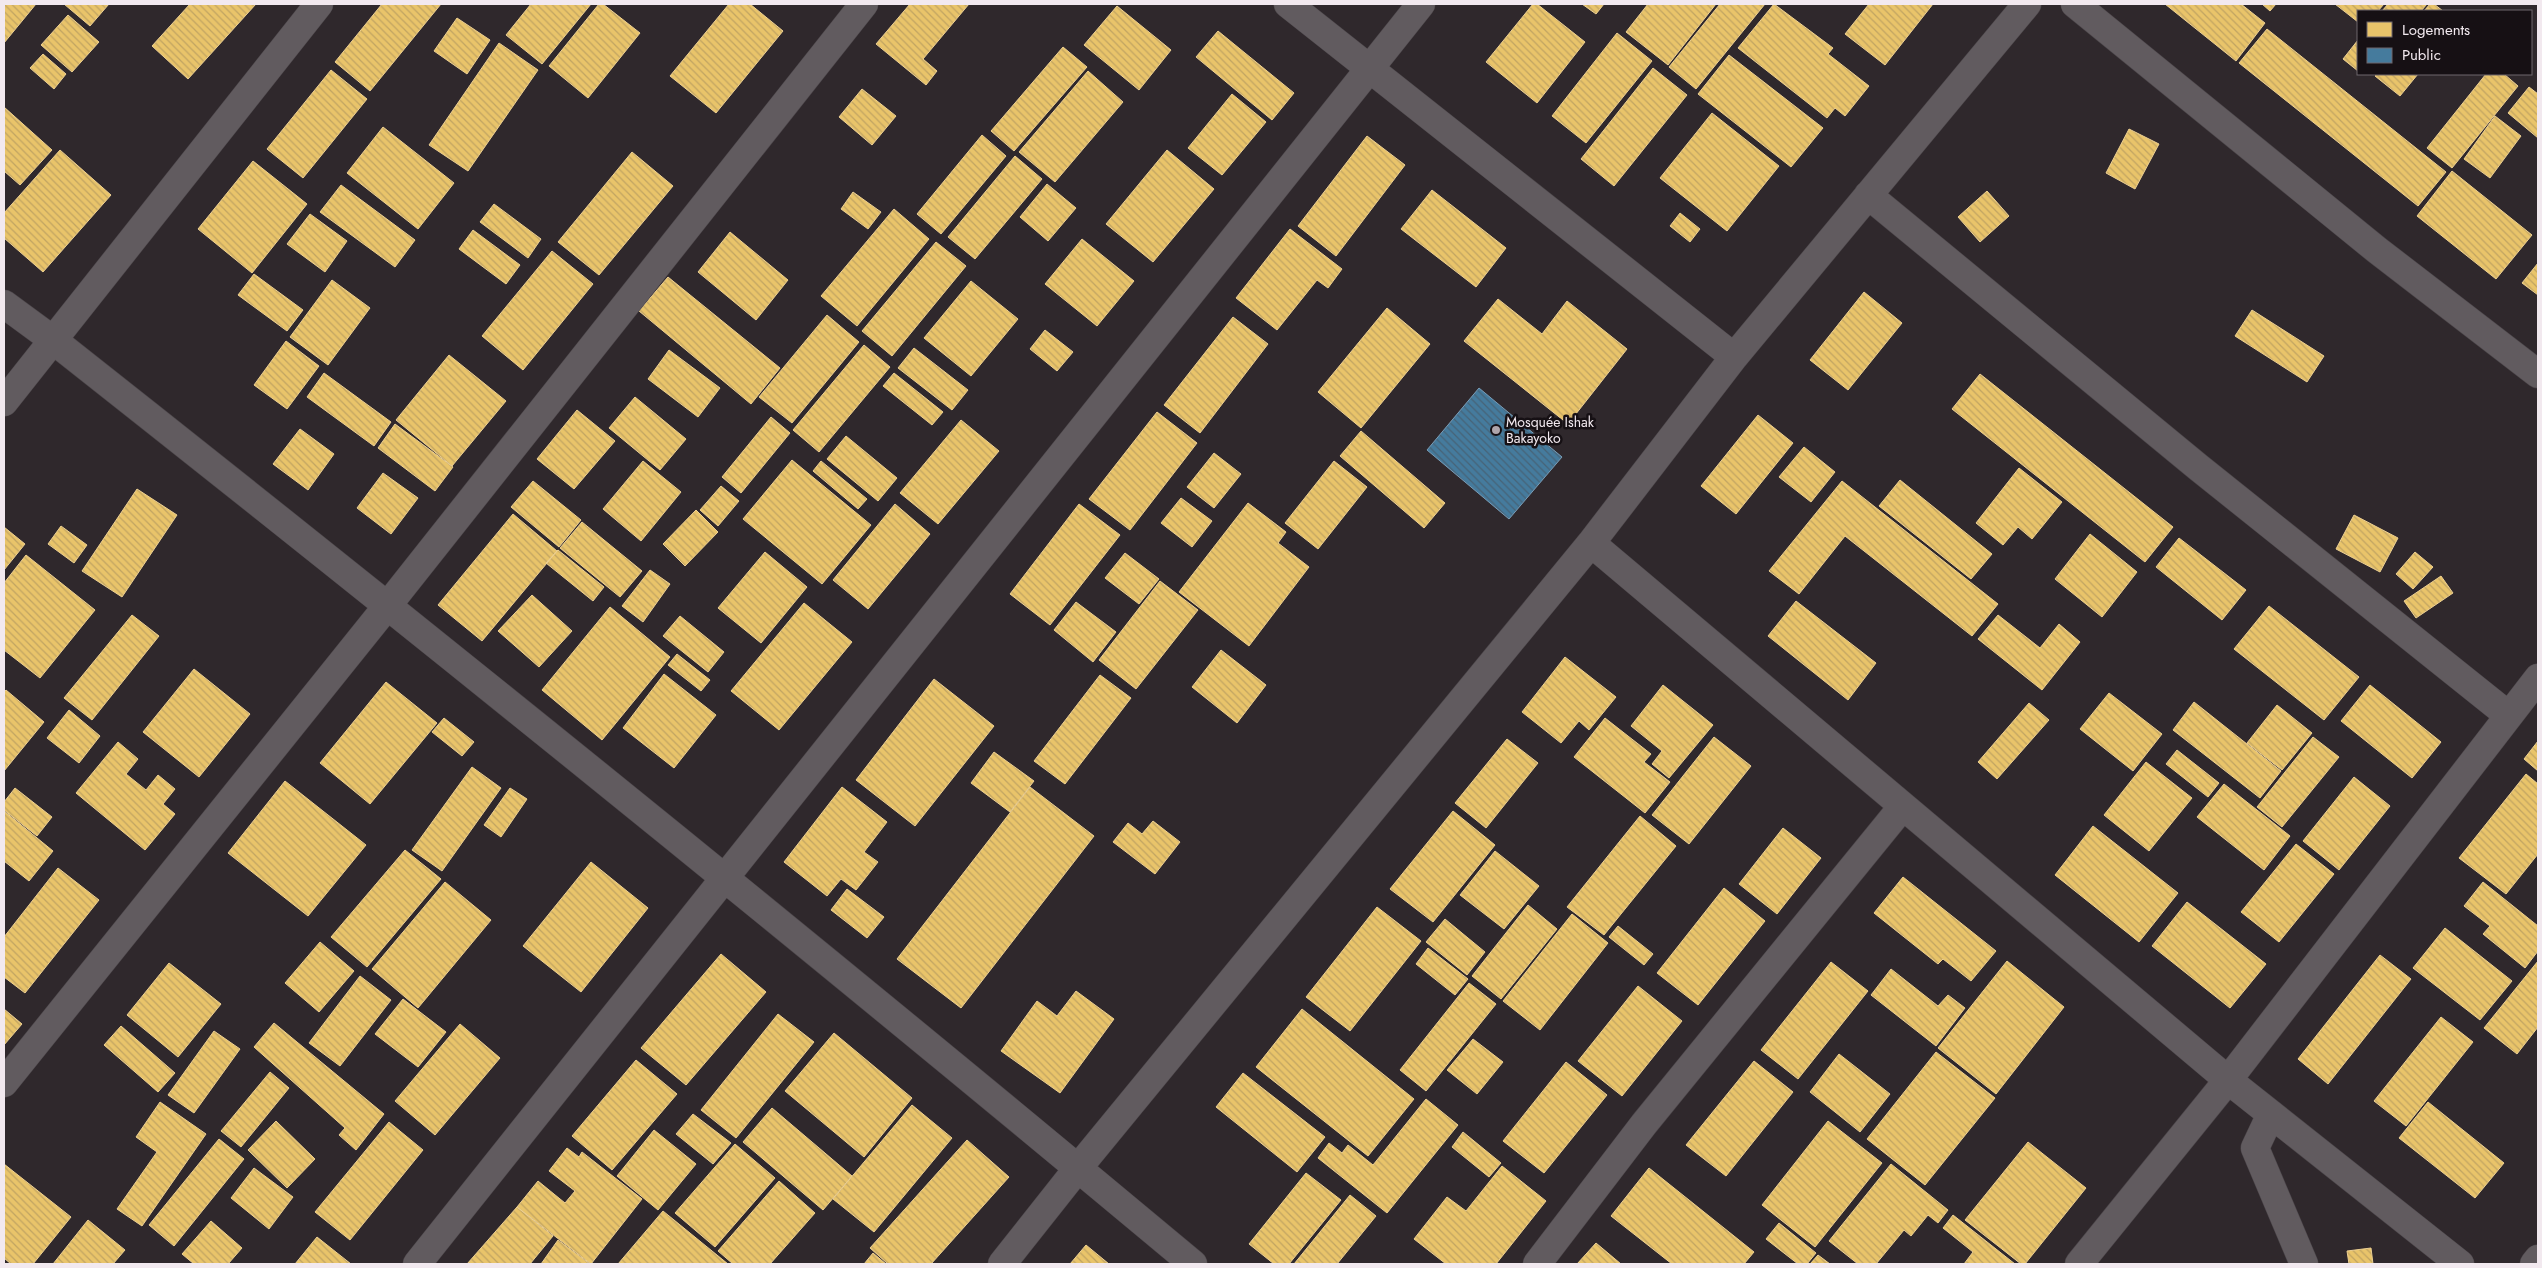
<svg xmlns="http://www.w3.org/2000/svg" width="2542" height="1268" font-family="Jost,sans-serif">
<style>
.homes{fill:url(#homes-back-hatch);stroke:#eccf92}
.public{fill:url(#public-back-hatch);stroke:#799cb6}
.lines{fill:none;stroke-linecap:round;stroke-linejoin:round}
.minor-casing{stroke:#4b4549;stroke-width:29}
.minor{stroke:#615b5f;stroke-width:28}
.poi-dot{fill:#aea5ab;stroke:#161014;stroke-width:2}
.labels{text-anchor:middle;stroke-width:5;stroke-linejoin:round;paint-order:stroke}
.poi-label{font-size:14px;fill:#f2e9ef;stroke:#161014;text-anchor:start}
</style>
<defs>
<pattern id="homes-back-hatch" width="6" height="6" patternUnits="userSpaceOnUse" patternTransform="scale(1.25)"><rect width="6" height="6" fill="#e9c46a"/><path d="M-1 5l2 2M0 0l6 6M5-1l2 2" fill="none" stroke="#c1a462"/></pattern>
<pattern id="public-back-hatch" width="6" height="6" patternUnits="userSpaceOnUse" patternTransform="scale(1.25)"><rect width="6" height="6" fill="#457b9d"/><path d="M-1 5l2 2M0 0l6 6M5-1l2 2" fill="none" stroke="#476377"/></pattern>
</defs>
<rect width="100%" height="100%" fill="#2f282c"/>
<!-- homes -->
<path class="homes" d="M4,4H36L4,43Z
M64,4H109L90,26Z
M190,4H256L188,79L152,46Z
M382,4H441L370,91L335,62Z
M531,4H591L542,64L506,35Z
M599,4H603L640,33L588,98L549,66Z
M729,4H750L783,31L716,113L670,76Z
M910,4H969L923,59L937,71L926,85L876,44Z
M1533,4H1537L1585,42L1537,103L1486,62Z
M1582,4H1604L1596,14Z
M1648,4H1716L1668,65L1626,32Z
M1720,4H1765L1696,89L1669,67Z
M1774,4L1833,48L1828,54L1869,86L1845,116L1835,108L1827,118L1738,48Z
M1869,4H1933L1885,65L1845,34Z
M2165,4H2241L2265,23L2236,61Z
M2262,4H2276L2270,11Z
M2335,4H2384L2378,11H2358V22Z
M2388,4H2427L2421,11H2382Z
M2430,4H2434L2443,11H2424Z
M1117,6L1171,50L1139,90L1084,45Z
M68,15L99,42L72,72L41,45Z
M457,18L490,40L467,74L434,51Z
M2267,29L2446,172L2418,206L2239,63Z
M1218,31L1294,93L1272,120L1196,57Z
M1617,33L1652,61L1586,143L1552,116Z
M2358,40V71L2343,59Z
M499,43L538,70L468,171L429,145Z
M1063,47L1087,67L1014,151L991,131Z
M43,54L66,74L54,89L30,68Z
M1729,55L1823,128L1791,167L1698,94Z
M1653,68L1687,95L1614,186L1581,159Z
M331,70L367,99L303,178L267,149Z
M1088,71L1123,102L1055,182L1019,152Z
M2377,74H2418L2400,96L2375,76Z
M2486,74H2504L2518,86L2452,168L2427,148Z
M2529,87L2538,94V138L2508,113Z
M862,89L896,116L872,145L839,117Z
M1232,94L1266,122L1222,175L1188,148Z
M4,107L52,150L20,185L4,171Z
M1712,113L1779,166L1727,231L1660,178Z
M2495,116L2521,136L2490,178L2464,159Z
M383,127L454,183L418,229L347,173Z
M2129,129L2159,144L2135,189L2106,173Z
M982,135L1006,156L941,234L917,214Z
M1367,136L1405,165L1336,256L1298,226Z
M60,150L111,195L43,272L4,238V213Z
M1167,150L1214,189L1153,262L1106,224Z
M632,152L673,186L599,275L558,242Z
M1015,156L1042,179L975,259L948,237Z
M253,161L307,204L252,273L198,229Z
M2452,171L2532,235L2496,279L2417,216Z
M1047,184L1076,208L1048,241L1020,217Z
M341,185L415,240L395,267L320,212Z
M1432,190L1506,248L1476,287L1401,229Z
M1987,191L2009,216L1980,242L1958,217Z
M853,192L881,212L868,229L841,209Z
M494,204L541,239L528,258L480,222Z
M894,209L929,239L857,326L821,296Z
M1680,213L1700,229L1690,242L1670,226Z
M310,214L347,241L325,272L287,244Z
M1290,229L1342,269L1328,288L1317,280L1277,330L1236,298Z
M473,230L520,265L506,284L459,249Z
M730,232L788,280L756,320L698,272Z
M1082,239L1134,281L1097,326L1045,284Z
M936,242L966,266L892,356L862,331Z
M552,251L593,284L523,370L482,336Z
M2538,263V295L2522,283Z
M254,274L303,310L287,331L238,295Z
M668,277L780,368L751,404L639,311Z
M332,280L370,308L328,365L290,337Z
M971,281L1018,319L971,376L924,338Z
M1864,292L1902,323L1848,390L1810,360Z
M1498,299L1542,334L1567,301L1627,349L1568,424L1464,341Z
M1387,308L1430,344L1361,428L1318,392Z
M2252,310L2324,356L2307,382L2235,336Z
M827,315L859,342L792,423L759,397Z
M1233,317L1268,344L1200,433L1164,405Z
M1045,330L1073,352L1057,371L1030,349Z
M286,341L319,366L287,409L254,385Z
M864,345L890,367L819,452L793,430Z
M914,348L968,390L952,410L898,368Z
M669,350L720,388L698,417L648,379Z
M449,355L506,401L452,466L396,420Z
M324,373L391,422L374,446L307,397Z
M894,373L943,412L932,425L883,386Z
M1980,374L2173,527L2145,562L1952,409Z
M635,397L686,439L660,470L609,428Z
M577,410L615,441L574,489L537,459Z
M1157,412L1197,443L1130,530L1089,499Z
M1758,415L1793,443L1736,514L1701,486Z
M771,417L790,433L741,493L722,477Z
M961,420L999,451L938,524L900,493Z
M395,424L453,467L435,491L378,448Z
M300,429L334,454L308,490L273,464Z
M1361,431L1445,503L1424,528L1340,456Z
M846,436L897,478L878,501L827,459Z
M1804,447L1835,472L1811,502L1779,477Z
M1214,453L1241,474L1214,508L1187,487Z
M792,460L871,525L822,584L743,519Z
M643,461L681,492L641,541L603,509Z
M821,461L867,499L858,509L813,471Z
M1334,461L1367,487L1318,549L1285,523Z
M2019,468L2062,502L2032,539L2018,527L2003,545L1976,523Z
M383,473L418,498L391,534L357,508Z
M1900,480L1992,554L1971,579L1879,506Z
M533,481L581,520L559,547L511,507Z
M1842,481L1998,604L1972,636L1845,536L1799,594L1769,571Z
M721,486L739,501L718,526L700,510Z
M137,489L177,515L122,597L82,571Z
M1181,498L1212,521L1192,547L1161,523Z
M1248,503L1286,532L1278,543L1309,567L1249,646L1179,592Z
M895,504L930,534L868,609L833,580Z
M1079,504L1120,535L1050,625L1010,594Z
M696,510L718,532L685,566L663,544Z
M513,514L557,551L482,641L438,605Z
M2354,515L2398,538L2380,572L2336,549Z
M582,522L642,571L620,597L560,548Z
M61,526L87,545L74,563L48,544Z
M4,527L25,544L4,570Z
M2090,534L2137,572L2102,617L2055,579Z
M2179,538L2246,590L2222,620L2156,567Z
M558,550L604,587L593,601L546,563Z
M765,552L807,587L761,643L718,608Z
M2415,552L2433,567L2413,589L2396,574Z
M1125,553L1159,579L1139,604L1105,578Z
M26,555L95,610L40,678L4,650V583Z
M650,570L670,584L643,622L622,606Z
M2441,576L2453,593L2416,618L2404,601Z
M1160,581L1198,610L1136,689L1099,660Z
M532,595L572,631L539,667L498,631Z
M1796,601L1876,663L1848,700L1768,636Z
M1076,602L1116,632L1093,662L1054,630Z
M804,603L852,642L779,730L731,691Z
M2269,606L2359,677L2324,720L2234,649Z
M610,607L670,657L602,740L542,690Z
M132,615L159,636L92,720L64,698Z
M1998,615L2040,648L2059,624L2080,642L2042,690L1978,639Z
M680,616L724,652L708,672L663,636Z
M1221,650L1266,685L1237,723L1192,687Z
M677,654L710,680L701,691L668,665Z
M1565,657L1616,697L1589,730L1579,721L1561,743L1522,712Z
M194,669L250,714L199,777L143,732Z
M664,674L716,715L674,768L623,728Z
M1100,675L1131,698L1065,784L1034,761Z
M934,679L994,726L915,826L856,780Z
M386,682L437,723L370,804L320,763Z
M1663,685L1713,725L1669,778L1652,764L1662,751L1631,726Z
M2370,685L2441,742L2412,778L2341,721Z
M6,690L44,722L4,771V692Z
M2109,693L2162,734L2133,771L2080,729Z
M2194,702L2281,771L2260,798L2173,730Z
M2029,703L2049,720L1997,779L1978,762Z
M2277,705L2312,733L2282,770L2247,743Z
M69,710L100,736L79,763L47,738Z
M444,718L474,742L462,756L432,732Z
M1605,718L1651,754L1644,762L1670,782L1645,813L1574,757Z
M1714,737L1751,766L1689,844L1652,815Z
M2313,737L2339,757L2282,827L2257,807Z
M1507,739L1538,763L1486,828L1455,803Z
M2538,741V771L2524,759Z
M118,742L138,759L126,774L146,790L158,775L175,789L163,804L175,814L145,850L76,793Z
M2177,750L2219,783L2208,797L2166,764Z
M994,752L1034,781L1010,812L971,783Z
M2146,762L2192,798L2149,851L2104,815Z
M472,767L501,788L442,871L412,850Z
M2526,774L2538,784V854L2506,894L2459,858Z
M2354,777L2390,806L2339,870L2303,841Z
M285,781L366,845L308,916L228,853Z
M2224,784L2290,836L2264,870L2197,817Z
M842,787L887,822L864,852L878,862L856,890L841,879L827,896L784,862Z
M1030,787L1094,836L961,1008L897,959Z
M15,788L52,817L37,836L4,810V802Z
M510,788L527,799L501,837L484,825Z
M4,811L53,851L29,881L4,861Z
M1453,811L1495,845L1433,922L1390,889Z
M1640,816L1676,846L1604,935L1567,907Z
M1153,821L1180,842L1155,874L1113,842L1128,823L1142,834Z
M2093,826L2178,893L2139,942L2055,875Z
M1783,828L1821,858L1777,914L1739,884Z
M2296,844L2334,874L2279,942L2241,912Z
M405,850L441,879L367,967L331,937Z
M1495,851L1539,886L1504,929L1460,895Z
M591,862L648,908L581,992L523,946Z
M58,868L99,900L25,993L4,977V937Z
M1903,877L1996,951L1971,981L1943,959L1938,964L1874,913Z
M445,882L491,920L418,1008L372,969Z
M2483,882L2538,926V951L2525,968L2483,934L2490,926L2464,906Z
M1724,888L1765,921L1698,1005L1657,973Z
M847,889L884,917L867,938L831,910Z
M2187,902L2266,964L2230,1008L2152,946Z
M1528,905L1557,929L1501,999L1472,976Z
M1377,907L1421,941L1350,1031L1306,997Z
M1572,914L1608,943L1540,1030L1503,1001Z
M1445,919L1485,952L1467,975L1426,942Z
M1618,926L1653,954L1644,965L1609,937Z
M2445,928L2512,981L2480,1020L2413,968Z
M320,942L354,971L319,1012L285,983Z
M1428,948L1468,979L1455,995L1416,964Z
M721,954L766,992L686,1085L641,1048Z
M2380,955L2411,979L2328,1084L2298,1059Z
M2007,961L2064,1007L1996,1094L1938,1048Z
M2538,961V1027L2517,1054L2484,1028Z
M1831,962L1868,991L1798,1079L1761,1050Z
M169,963L221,1004L178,1057L127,1015Z
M1891,969L1938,1006L1948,995L1965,1008L1936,1046L1871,995Z
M360,976L391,1000L340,1066L309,1043Z
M1469,983L1496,1004L1426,1091L1400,1070Z
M1638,986L1682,1021L1622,1096L1578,1061Z
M1076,991L1114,1019L1060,1093L1001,1051L1037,1001L1057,1016Z
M403,999L446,1032L418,1067L375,1034Z
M4,1009L22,1024L4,1045Z
M1302,1009L1414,1099L1368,1156L1256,1067Z
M778,1014L814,1042L736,1138L701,1110Z
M2441,1017L2473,1042L2406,1126L2374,1101Z
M274,1023L384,1114L356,1150L339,1135L345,1128L254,1047Z
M460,1024L500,1058L435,1135L395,1101Z
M121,1026L175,1073L158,1092L104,1045Z
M214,1031L240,1049L194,1113L168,1095Z
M834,1033L912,1098L864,1157L785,1091Z
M1473,1039L1503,1062L1477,1094L1447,1070Z
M1936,1052L1995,1098L1925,1185L1867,1139Z
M1839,1054L1890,1094L1860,1132L1810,1092Z
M636,1060L677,1094L612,1170L572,1136Z
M1754,1061L1793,1092L1726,1176L1686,1145Z
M1566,1062L1607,1095L1544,1173L1503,1141Z
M270,1072L289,1088L241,1147L221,1131Z
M1243,1073L1325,1137L1297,1172L1216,1107Z
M1426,1099L1458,1125L1387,1213L1318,1158L1329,1143L1342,1153L1348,1145L1373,1165Z
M160,1102L206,1134L142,1226L117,1209L157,1152L136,1137Z
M2428,1102L2504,1163L2475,1198L2399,1138Z
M912,1105L952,1138L874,1232L833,1199Z
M772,1108L852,1176L823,1210L743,1142Z
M693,1114L731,1143L713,1164L676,1134Z
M276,1121L315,1159L287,1188L248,1150Z
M1828,1121L1882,1163L1815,1247L1762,1205Z
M389,1122L423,1150L350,1240L315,1212Z
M654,1130L696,1164L658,1210L617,1176Z
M1463,1132L1501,1163L1489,1177L1452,1147Z
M219,1139L244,1159L174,1246L149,1225Z
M967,1140L1009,1177L931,1264H888L870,1248Z
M2028,1142L2086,1188L2025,1264H2021L1965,1220Z
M735,1144L775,1178L715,1247L675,1213Z
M567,1148L579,1157L582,1152L642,1199L591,1264L517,1207L538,1181L565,1203L575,1191L549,1171Z
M4,1164L71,1217L33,1264H11L4,1258Z
M1891,1164L1948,1210L1938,1223L1928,1215L1911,1236L1904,1230L1876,1264H1858L1829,1241Z
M1502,1166L1546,1201L1496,1264H1446L1414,1239L1447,1197L1466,1211Z
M254,1168L293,1197L269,1229L231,1198Z
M1649,1168L1754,1252L1744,1264H1672L1611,1216Z
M1306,1173L1341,1200L1289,1264H1274L1249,1244Z
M779,1181L815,1213L770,1264H733L718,1251Z
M1350,1195L1376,1216L1337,1264H1294Z
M517,1207L553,1236L530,1264H467Z
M663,1211L728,1264H618Z
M1953,1215L2015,1264H1964L1973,1252L1943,1228Z
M88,1220L125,1250L113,1264H53Z
M211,1221L242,1248L228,1264H194L182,1254Z
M1779,1223L1816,1253L1807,1264H1798L1766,1239Z
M317,1237L351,1264H295Z
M558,1240L590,1264H541Z
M1596,1243L1621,1264H1577Z
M1086,1245L1109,1264H1070Z
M2371,1248L2373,1264H2349L2347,1251Z
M873,1253L886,1264H864Z
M1818,1255L1830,1264H1810Z"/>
<!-- public -->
<path class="public" d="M1479,388L1562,457L1509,519L1427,450Z"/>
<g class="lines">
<!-- minor casing -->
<g class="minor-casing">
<path id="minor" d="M1288,4L1734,357
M2075,4L2377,250L2538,374
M1868,195L2198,467L2508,715
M4,304L53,340C437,643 818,951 1193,1264
M4,402L319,4
M1591,543L2228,1080L2460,1264
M4,1083L388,605L864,4
M2271,1114L2255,1148L2304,1264
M417,1264L1421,4
M1002,1264L1078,1168L1591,543L1734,357L2027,4
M1537,1264L1644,1124L1903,806
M2079,1264L2228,1080L2538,678
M2534,1264L2538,1259"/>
</g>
<!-- minor -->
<use href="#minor" class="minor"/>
</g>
<!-- markers -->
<circle class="poi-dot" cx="1496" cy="430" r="5"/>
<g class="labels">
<!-- poi labels -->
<g class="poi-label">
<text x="1506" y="427">Mosquée Ishak<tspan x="1506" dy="16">Bakayoko</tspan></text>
</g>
</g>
<!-- border -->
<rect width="2542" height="1268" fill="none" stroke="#f2e9ef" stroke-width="10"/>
<!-- legend -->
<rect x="2357" y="10" width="175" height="65" fill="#161014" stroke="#6e676c"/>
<rect x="2367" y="22" width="25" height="15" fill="#e9c46a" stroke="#6e676c"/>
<text x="2402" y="35" font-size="15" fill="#f2e9ef">Logements</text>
<rect x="2367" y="48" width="25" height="15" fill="#457b9d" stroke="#6e676c"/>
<text x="2402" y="60" font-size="15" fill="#f2e9ef">Public</text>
</svg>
